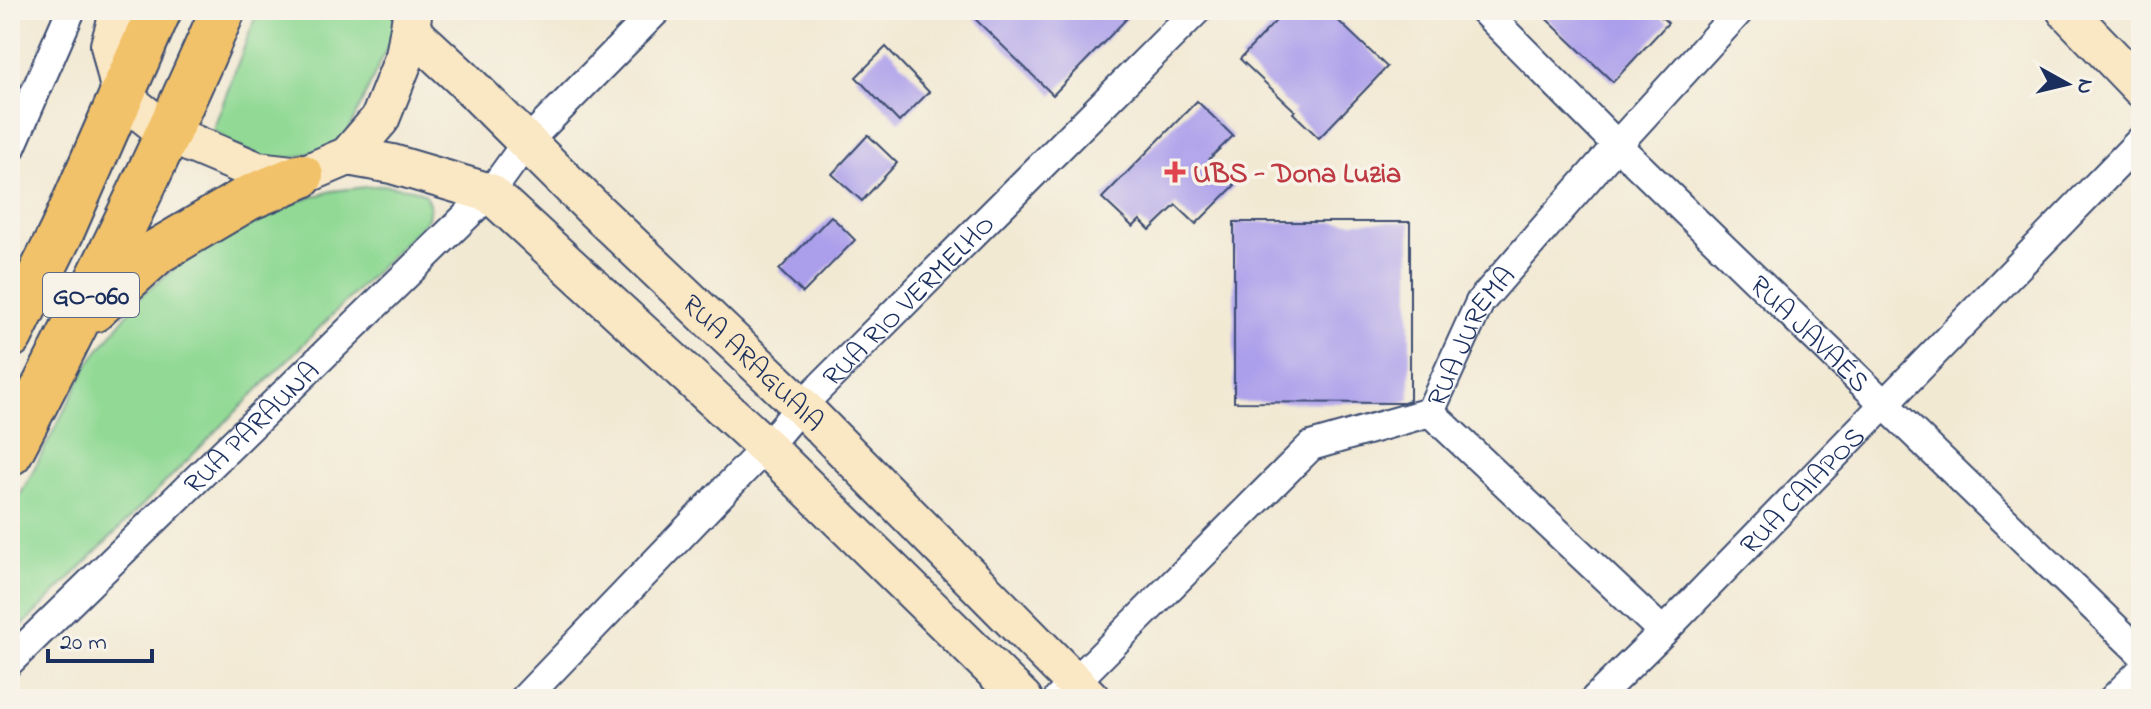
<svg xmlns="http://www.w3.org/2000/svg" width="2151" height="709" font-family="'Indie Flower',sans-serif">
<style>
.green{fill:#91d994;stroke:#568479;stroke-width:2}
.building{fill:#ab9eeb}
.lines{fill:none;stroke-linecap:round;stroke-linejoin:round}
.minor-casing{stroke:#3b4b70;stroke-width:32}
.secondary-casing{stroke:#3b4b70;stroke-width:42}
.primary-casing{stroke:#3b4b70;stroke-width:48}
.minor{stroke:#fff;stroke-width:28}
.secondary{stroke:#fae7c3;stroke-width:38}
.primary{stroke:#f2c26a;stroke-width:44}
.health-dot{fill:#e0444e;stroke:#f7f3e8;stroke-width:3}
.labels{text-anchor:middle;stroke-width:7;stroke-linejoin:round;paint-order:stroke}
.shield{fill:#f7f3e8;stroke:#5d6a87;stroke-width:2}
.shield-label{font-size:26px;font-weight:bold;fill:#1b2f5e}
.health-label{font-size:28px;font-weight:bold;fill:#be3a42;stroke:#f7f3e8;text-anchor:start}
.street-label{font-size:28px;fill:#1b2f5e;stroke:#f7f3e8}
</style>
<rect width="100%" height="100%" fill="#f7f3e8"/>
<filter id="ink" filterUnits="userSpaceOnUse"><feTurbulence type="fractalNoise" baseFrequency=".0125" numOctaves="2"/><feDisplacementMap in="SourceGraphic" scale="16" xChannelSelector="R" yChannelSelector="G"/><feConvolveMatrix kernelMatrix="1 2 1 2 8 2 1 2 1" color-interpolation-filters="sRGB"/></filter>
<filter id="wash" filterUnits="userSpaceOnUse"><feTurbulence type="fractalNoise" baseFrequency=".006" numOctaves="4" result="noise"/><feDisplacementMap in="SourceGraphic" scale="32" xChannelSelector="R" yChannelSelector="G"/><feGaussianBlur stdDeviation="1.8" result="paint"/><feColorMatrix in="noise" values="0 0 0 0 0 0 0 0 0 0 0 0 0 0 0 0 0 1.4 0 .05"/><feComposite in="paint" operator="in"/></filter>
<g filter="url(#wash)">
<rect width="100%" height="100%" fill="#f2e9d3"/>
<!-- green -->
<path class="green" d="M258,10H398L394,33L346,136L321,151L293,158L264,157L236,147L213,130Z
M383,185L413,189L425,194L430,206L428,219L10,638V515L89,363L142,295L207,242L260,213L332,191Z"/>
<g id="blocks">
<!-- building -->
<path class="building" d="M966,10H1135L1053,95Z
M1286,10H1327L1387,67L1319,138L1293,113L1295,111L1240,59Z
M1537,10H1654L1668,23L1613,82Z
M886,47L929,92L899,122L856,77Z
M1197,101L1233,136L1209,159L1235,185L1196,224L1176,205L1150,230L1140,220L1133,227L1102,198Z
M868,135L897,163L862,201L832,174Z
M831,216L855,240L803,293L779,270Z
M1234,222H1410V400L1400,403L1234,402Z"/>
</g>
</g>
<g filter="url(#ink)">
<use href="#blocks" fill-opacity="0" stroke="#3b4b70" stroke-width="2"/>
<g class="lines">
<!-- minor casing -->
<g class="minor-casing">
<g id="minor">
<path id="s1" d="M1483,10L1617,145L2141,653"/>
<path d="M10,150L71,10"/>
<path d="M1430,412L1663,632"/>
<path id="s2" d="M10,661L490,193L526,143L657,10"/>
<path id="s3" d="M524,699L766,447L801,406L1197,10"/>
<path id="s4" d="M1058,699L1311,446L1430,412L1480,302L1617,145L1740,10"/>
<path id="s5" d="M1595,699L1663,632L2141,140"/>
<path d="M2113,699L2141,671"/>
</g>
</g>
<!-- secondary casing -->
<g class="secondary-casing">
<g id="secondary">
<path d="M120,10L110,45L122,97L169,134L257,171L301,176L348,156L380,119L405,56L413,10"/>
<path d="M2066,10L2141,88"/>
<path id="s6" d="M410,30L461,77L596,211L801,406L1091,699"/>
<path d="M348,156L392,164L490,193L766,447L1023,699"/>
</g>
</g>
<!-- primary casing -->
<g class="primary-casing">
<path id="primary" d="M93,310L158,251L248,198L301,176
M10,336L62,231L159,10
M10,453C85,308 158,161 223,10"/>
</g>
<!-- minor -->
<use href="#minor" class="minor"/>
<!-- secondary -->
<use href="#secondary" class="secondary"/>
<!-- primary -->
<use href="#primary" class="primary"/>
</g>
</g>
<!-- markers -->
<path class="health-dot" d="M1171 160h8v8h8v8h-8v8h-8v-8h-8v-8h8z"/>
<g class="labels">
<!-- shield labels -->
<rect class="shield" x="43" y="273" width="96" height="44" rx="6"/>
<g class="shield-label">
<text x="91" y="304">GO-060</text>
</g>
<!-- health labels -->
<g class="health-label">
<text x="1193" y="182">UBS - Dona Luzia</text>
</g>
<!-- street labels -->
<g class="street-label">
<text dy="10" stroke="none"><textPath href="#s3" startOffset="554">RUA RIO VERMELHO</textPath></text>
<text dy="10" stroke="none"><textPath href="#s1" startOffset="460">RUA JAVAÉS</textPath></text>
<text dy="10" stroke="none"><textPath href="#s4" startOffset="568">RUA JUREMA</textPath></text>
<text dy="10" stroke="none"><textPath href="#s6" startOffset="478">RUA ARAGUAIA</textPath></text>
<text dy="10" stroke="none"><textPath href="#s2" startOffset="336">RUA PARAUNA</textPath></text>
<text dy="10" stroke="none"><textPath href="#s5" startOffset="294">RUA CAIAPOS</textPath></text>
</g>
</g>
<!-- margin -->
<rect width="2151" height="709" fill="none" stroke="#f7f3e8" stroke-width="40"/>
<!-- north arrow -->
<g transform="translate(2067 84) rotate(98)" stroke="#f7f3e8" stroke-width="6" paint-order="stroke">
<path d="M0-6L14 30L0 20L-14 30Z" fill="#1b2f5e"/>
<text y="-12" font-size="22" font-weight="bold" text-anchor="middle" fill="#1b2f5e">N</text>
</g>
<!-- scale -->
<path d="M48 649v12h104v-12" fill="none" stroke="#1b2f5e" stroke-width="4"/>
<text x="60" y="649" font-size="24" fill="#1b2f5e" stroke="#f7f3e8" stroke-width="6" paint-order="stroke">20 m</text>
</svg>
